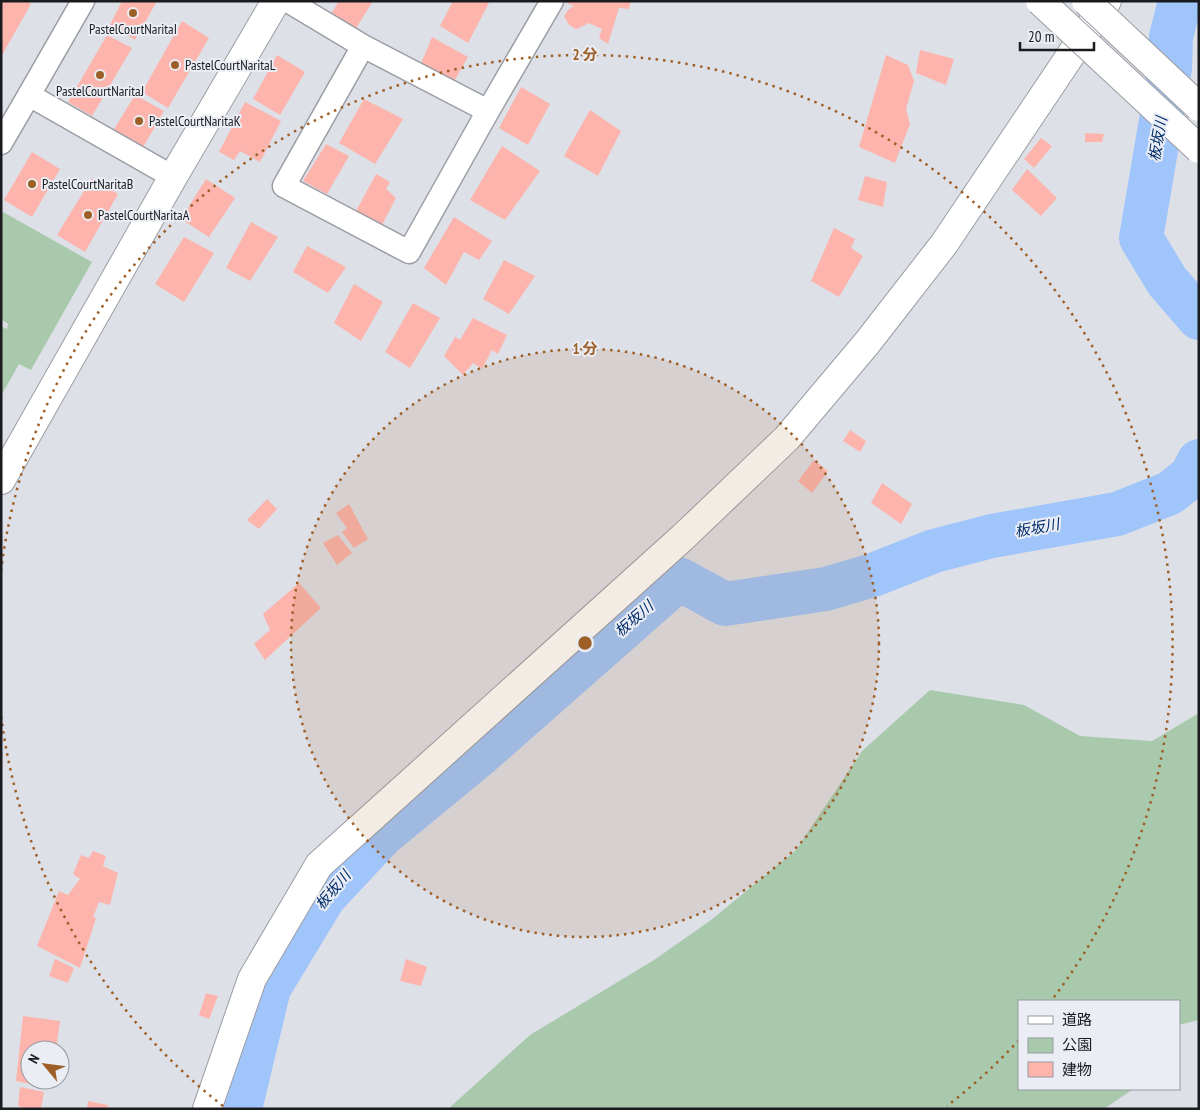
<svg xmlns="http://www.w3.org/2000/svg" width="1200" height="1110" font-family="'PT Sans Narrow','Noto Sans JP',sans-serif">
<style>
.green{fill:#a9c9ad}
.lines{fill:none;stroke-linecap:round;stroke-linejoin:round}
.river{stroke:#a0c5fb;stroke-width:44}
.building{fill:#fcb4ac}
.minor-casing{stroke:#9b9da4;stroke-width:25}
.tertiary-casing{stroke:#9b9da4;stroke-width:30}
.minor{stroke:#fff;stroke-width:22}
.tertiary{stroke:#fff;stroke-width:28}
.tertiary-bridge-casing{stroke:#9b9da4;stroke-width:30;stroke-linecap:butt}
.tertiary-bridge{stroke:#fff;stroke-width:28}
.ring{fill:none;stroke:#9e5f27;stroke-width:2.5;stroke-dasharray:2.5 5}
.poi-dot{fill:#9e5f27;stroke:#ebedf5;stroke-width:2}
.labels{text-anchor:middle;stroke-width:4;stroke-linejoin:round;paint-order:stroke}
.poi-label{font-size:14px;fill:#1a1b1e;stroke:#ebedf5;text-anchor:start}
.water-label{font-size:15px;font-style:italic;fill:#002e6a;stroke:#ebedf5}
.centre{fill:#9e5f27;stroke:#ebedf5;stroke-width:2.5}
.ring-label{font-size:15px;text-anchor:middle;font-weight:bold;fill:#9e5f27;stroke:#ebedf5;stroke-width:4;stroke-linejoin:round;paint-order:stroke}
</style>
<rect width="100%" height="100%" fill="#dee0e8"/>
<!-- green -->
<path class="green" d="M3,212L92,262L31,370L19,364L1,396V326L7,329L8,324L1,319V214Z
M930,690L1024,705L1080,736L1152,741L1199,713V1020L1179,1025V1001H1019V1089H1133L1132,1090L1104,1109H448L530,1035L654,960L711,920L796,850L862,751Z"/>
<g class="lines">
<!-- river -->
<path class="river" d="M1180,1L1171,37L1170,68L1141,238L1167,281L1199,318
M240,1109L269,988L324,897L382,835L478,756L679,579L725,604L826,589L873,575L934,551L992,536L1117,514L1170,493L1191,476L1199,461"/>
</g>
<!-- building -->
<path class="building" d="M1,1H26L31,4L1,57Z
M122,1H157L135,40L110,25Z
M339,1H373L353,33L329,17Z
M453,1H485L489,3L468,43L440,26Z
M563,1H631L629,9L619,8L608,44L599,38L602,29L589,23L581,27L576,29L569,25L564,16L568,10L574,6Z
M182,21L209,38L168,108L142,92Z
M107,35L132,48L92,116L68,102Z
M432,37L468,57L452,85L420,66Z
M920,50L954,59L946,85L916,73Z
M277,55L305,72L280,115L253,99Z
M886,55L908,65L914,81L906,109L910,124L895,163L859,147Z
M521,87L550,104L528,145L499,128Z
M135,95L164,111L142,149L113,131Z
M364,99L403,119L375,164L339,143Z
M245,102L281,121L260,162L240,151L234,160L219,152Z
M590,110L621,131L598,176L564,156Z
M1085,133L1104,134L1102,142H1085Z
M1041,138L1052,146L1034,168L1024,159Z
M326,144L349,156L327,194L303,181Z
M502,146L540,171L505,220L470,200Z
M32,152L60,169L32,217L4,200Z
M1027,169L1057,198L1041,216L1012,190Z
M376,174L390,182L386,189L396,198L381,227L355,213Z
M865,176L887,182L883,207L858,200Z
M92,178L118,194L85,252L57,235Z
M206,179L235,198L209,237L181,219Z
M454,217L492,241L479,260L464,252L446,285L424,268Z
M251,222L278,237L250,281L226,268Z
M834,228L855,239L851,248L863,256L839,297L811,281Z
M184,237L214,253L184,302L155,284Z
M307,246L346,267L328,293L293,272Z
M504,260L535,276L509,314L483,299Z
M354,284L383,302L361,341L334,323Z
M413,303L440,318L410,368L385,352Z
M473,318L507,335L498,354L492,350L482,369L473,363L463,375L444,356L455,337L460,340Z
M850,430L866,441L860,452L843,441Z
M814,460L828,471L812,493L798,481Z
M882,483L912,504L901,524L871,503Z
M267,499L277,509L259,529L247,520Z
M349,504L368,539L354,548L342,532L347,528L336,513Z
M338,535L352,553L337,565L323,543Z
M299,583L321,608L265,660L254,644L270,630L263,614Z
M93,851L106,856L103,866L118,873L110,905L99,902L93,917L96,918L80,968L37,946L59,891L68,895L80,879L73,874L81,855L89,858Z
M55,959L74,968L68,983L49,976Z
M406,959L427,967L421,986L400,981Z
M206,993L218,996L209,1019L199,1015Z
M23,1016L60,1021L56,1050H30V1080H51L50,1088L16,1081Z
M20,1087L44,1092L41,1109H27L18,1106Z
M88,1101L108,1105L107,1109H87Z"/>
<g class="lines">
<!-- minor casing -->
<g class="minor-casing">
<path id="minor" d="M83,1L29,95L173,177
M288,1L363,46L488,111
M363,46L284,186L409,252L488,111L552,1
M1,143L29,95"/>
</g>
<!-- tertiary casing -->
<g class="tertiary-casing">
<path id="tertiary" d="M1,480L173,177L276,1
M207,1109L252,979L319,865L682,538L787,438L867,343L944,244L1107,1"/>
</g>
<!-- minor -->
<use href="#minor" class="minor"/>
<!-- tertiary -->
<use href="#tertiary" class="tertiary"/>
<!-- tertiary-bridge casing -->
<g class="tertiary-bridge-casing">
<path id="tertiary-bridge" d="M1040,1L1199,149
M1086,1L1199,107"/>
</g>
<!-- tertiary-bridge -->
<use href="#tertiary-bridge" class="tertiary-bridge"/>
</g>
<!-- distance rings -->
<circle cx="585" cy="643" r="294" fill="#9e5f27" fill-opacity=".12"/>
<g class="ring">
<circle cx="585" cy="643" r="294"/>
<path d="M1019 1040A588 588 0 0 1 947 1106M223 1106A588 588 0 0 1 1 715M1 571A588 588 0 1 1 1051 1001"/>
</g>
<!-- markers -->
<g class="poi-dot">
<circle cx="133" cy="13" r="5"/>
<circle cx="175" cy="65" r="5"/>
<circle cx="100" cy="75" r="5"/>
<circle cx="139" cy="121" r="5"/>
<circle cx="32" cy="184" r="5"/>
<circle cx="88" cy="215" r="5"/>
</g>
<g class="labels">
<!-- poi labels -->
<g class="poi-label">
<text x="133" y="34" text-anchor="middle">PastelCourtNaritaI</text>
<text x="185" y="70">PastelCourtNaritaL</text>
<text x="100" y="96" text-anchor="middle">PastelCourtNaritaJ</text>
<text x="149" y="126">PastelCourtNaritaK</text>
<text x="42" y="189">PastelCourtNaritaB</text>
<text x="98" y="220">PastelCourtNaritaA</text>
</g>
<!-- water labels -->
<g class="water-label">
<text transform="translate(1158 139) rotate(-80)" y="5">板坂川</text>
<text transform="translate(1037 528) rotate(-10)" y="5">板坂川</text>
<text transform="translate(634 619) rotate(-41)" y="5">板坂川</text>
<text transform="translate(333 890) rotate(-50)" y="5">板坂川</text>
</g>
</g>
<circle cx="585" cy="643" r="8" class="centre"/>
<g class="ring-label">
<text x="585" y="60">2 分</text>
<text x="585" y="354">1 分</text>
</g>
<!-- border -->
<rect width="1200" height="1110" fill="none" stroke="#1a1b1e" stroke-width="5"/>
<!-- legend -->
<rect x="1018" y="1000" width="162" height="90" fill="#ebedf5" stroke="#97999f"/>
<rect x="1028" y="1016" width="25" height="8" fill="#ffffff" stroke="#97999f"/>
<text x="1062" y="1025" font-size="15" fill="#1a1b1e">道路</text>
<rect x="1028" y="1038" width="25" height="15" fill="#a9c9ad" stroke="#97999f"/>
<text x="1062" y="1050" font-size="15" fill="#1a1b1e">公園</text>
<rect x="1028" y="1062" width="25" height="15" fill="#fcb4ac" stroke="#97999f"/>
<text x="1062" y="1075" font-size="15" fill="#1a1b1e">建物</text>
<!-- north arrow -->
<g transform="translate(45 1065) rotate(299)"><circle r="24" fill="#ebedf5" stroke="#97999f"/>
<path d="M0-4L9 19L0 12L-9 19Z" fill="#9e5f27"/>
<text y="-8" font-size="14" font-weight="bold" text-anchor="middle" fill="#1a1b1e">N</text>
</g>
<!-- scale -->
<path d="M1020 42v8h74v-8" fill="none" stroke="#1a1b1e" stroke-width="2.5"/>
<text x="1028" y="42" font-size="15" fill="#1a1b1e" stroke="#ebedf5" stroke-width="4" paint-order="stroke">20 m</text>
</svg>
